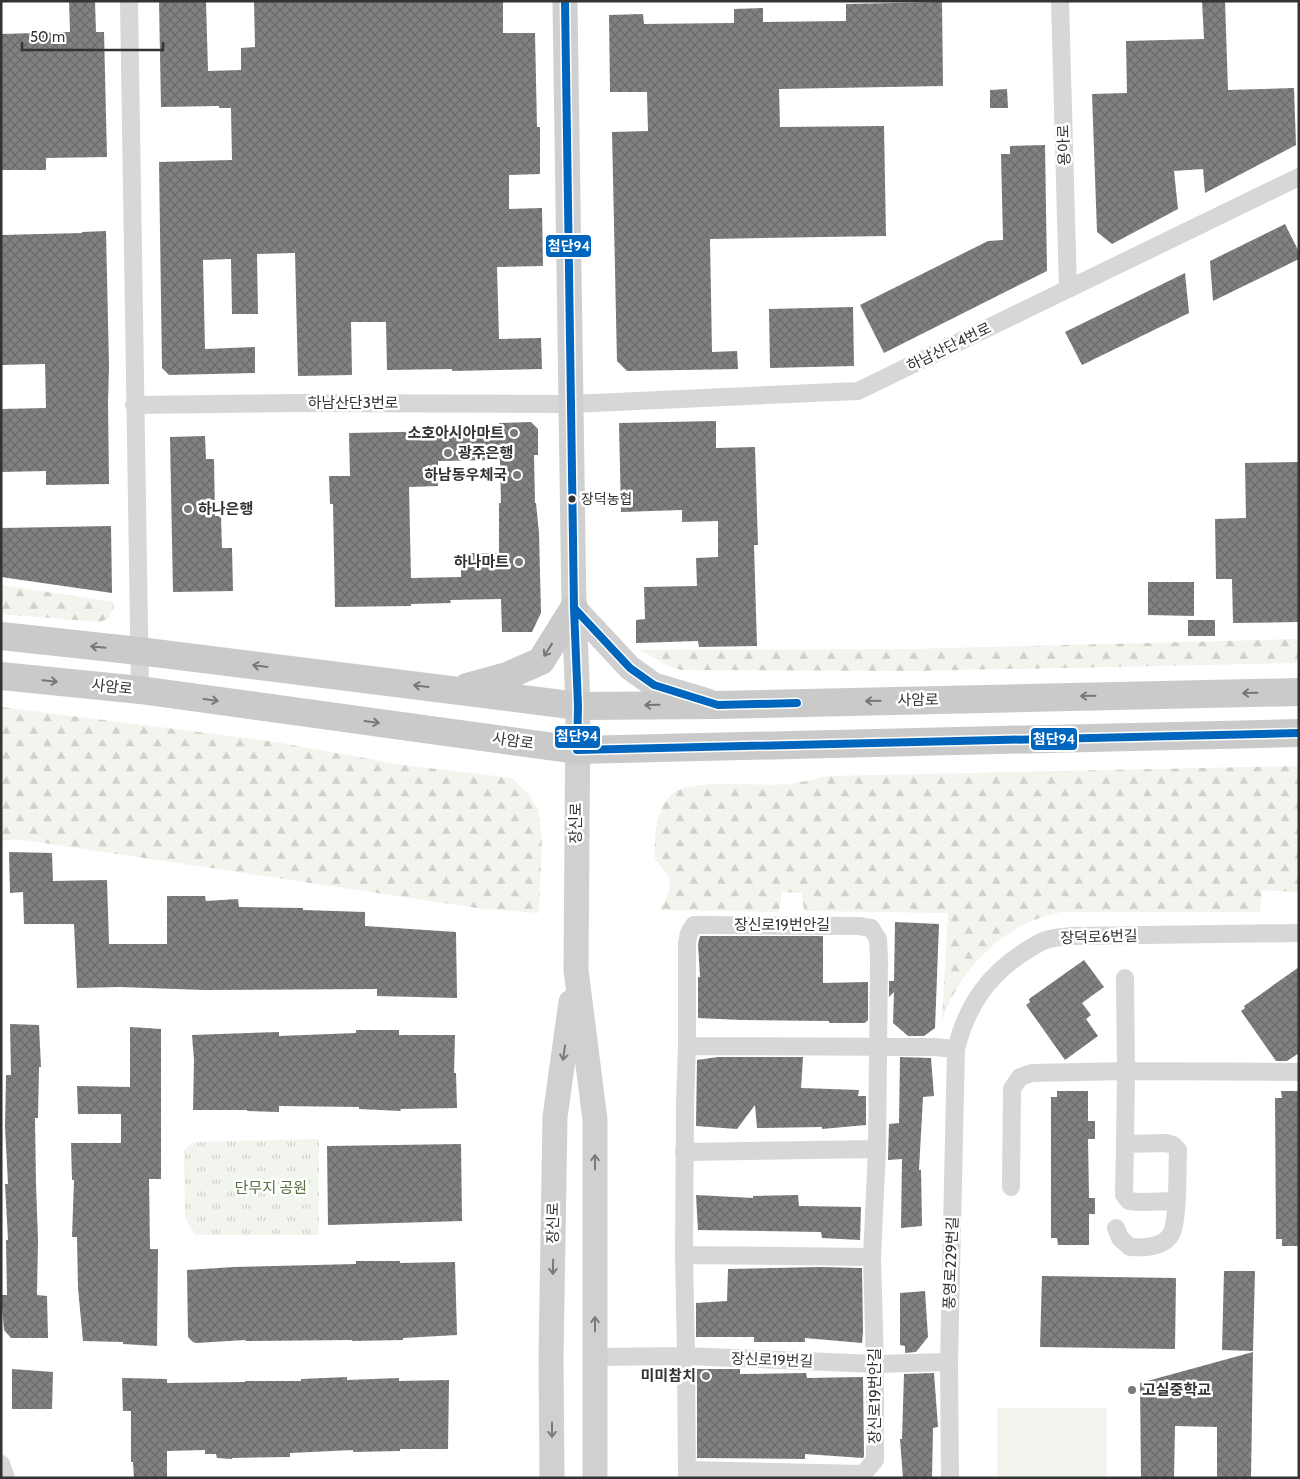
<svg xmlns="http://www.w3.org/2000/svg" width="1300" height="1479" font-family="Cabin,'Noto Sans KR',sans-serif">
<style>
.grass{fill:#f1f5ed}
.forest{fill:url(#forest-firs)}
.park{fill:url(#park-tufts)}
.building{fill:url(#building-cross-hatch);fill-rule:evenodd}
.lines{fill:none;stroke-linecap:round;stroke-linejoin:round}
.street{stroke:#d7d7d7;stroke-width:18}
.secondary{stroke:#d0d0d0;stroke-width:25}
.primary{stroke:#cacaca;stroke-width:28}
.bus-1-casing{stroke:#fff;stroke-width:11}
.bus-1{stroke:#0065bd;stroke-width:8}
.oneway{stroke:#777}
.oneway2{stroke:#7a7a7a}
.poi-dot{fill:#7a7a7a;stroke:#fff;stroke-width:2}
.bus-dot{fill:#333;stroke:#fff;stroke-width:2}
.labels{text-anchor:middle;stroke-width:5;stroke-linejoin:round;paint-order:stroke}
.bus-label{font-size:14px;fill:#333;stroke:#fff;text-anchor:start}
.street-label{font-size:15px;fill:#333;stroke:#fff}
.poi-label{font-size:15px;font-weight:bold;fill:#333;stroke:#fff;text-anchor:end}
.park-label{font-size:15px;fill:#56703f;stroke:#fff}
.line-badge{stroke:#fff;stroke-width:2}
.badge-label{font-size:14px;text-anchor:middle;font-weight:bold;fill:#fff}
</style>
<defs>
<pattern id="forest-firs" width="22" height="20" patternUnits="userSpaceOnUse" patternTransform="scale(1.25)"><rect width="22" height="20" fill="#f1f5ed"/><path d="M5 1l3.5 6h-7zM16 11l3.5 6h-7z" fill="#cfd2cc"/></pattern>
<pattern id="park-tufts" width="24" height="20" patternUnits="userSpaceOnUse" patternTransform="scale(1.25)"><rect width="24" height="20" fill="#f1f5ed"/><path d="M3 7l-1-3M5 7V3M7 7l1-3M15 17l-1-3M17 17v-4M19 17l1-3" fill="none" stroke="#cfd2cc"/></pattern>
<pattern id="building-cross-hatch" width="8" height="8" patternUnits="userSpaceOnUse" patternTransform="scale(1.25)"><rect width="8" height="8" fill="#818181"/><path d="M0 0l8 8M0 8l8-8" fill="none" stroke="#6a6a6a"/></pattern>
</defs>
<rect width="100%" height="100%" fill="#fff"/>
<!-- grass -->
<path class="grass" d="M997,1408H1107V1478H997Z"/>
<!-- forest -->
<path class="forest" d="M1,585L114,602V607L109,618L100,622L1,614Z
M1299,639V663L915,671L681,670L671,667L640,650L909,649Z
M1,707L270,741L403,765L512,778L530,796L538,810L542,838L539,913L484,909L17,839L1,841Z
M1299,766V892L1262,890L1260,912H1062C1006,922 959,968 942,1021L948,913L804,911L802,893L782,892L779,912L659,910C675,884 674,882 655,859C655,836 654,812 672,794C690,778 761,787 786,784C800,783 814,779 828,776Z"/>
<!-- park -->
<path class="park" d="M319,1139V1235H196L185,1219L184,1150L194,1142Z"/>
<!-- building -->
<path class="building" d="M69,1H95L96,32H104L107,157L46,158V170H1V34L70,32Z
M159,1H206L208,71L241,70V48L255,47L254,1H503V33H535L537,127H540V174L509,175V209L542,208L543,266L497,267L499,339L541,338L542,369L452,371V369L387,370L386,322H351L352,375L298,376L295,253L257,254L258,314H232L231,259L203,260L205,349L255,347V373L169,375L162,368L159,162L232,160L231,108H219V106L161,107Z
M1202,1H1225L1228,90L1294,88L1296,145L1205,193L1203,169L1174,171L1178,209L1112,244L1097,232L1092,94L1127,93L1126,41L1204,39Z
M942,2L943,86L779,89L780,127L884,126L886,236L710,239L712,352L737,351L738,369L627,371L617,361L612,132L648,131L647,92H610L609,15L643,14L644,24L734,23V9L763,8V22L846,21V4Z
M1007,89L1008,108H990V90Z
M1045,145L1047,271L884,353L860,305L988,241L1003,240L1001,154H1010V146Z
M1285,224L1299,252V259L1213,301L1210,261Z
M106,231L109,366L108,402L109,484L46,485V471L1,472V409L46,408L45,364L1,365V235L82,233V232Z
M1185,273L1189,313L1082,365L1065,332Z
M853,307L854,366L770,368L769,309Z
M716,421V448L755,447L758,545H754L757,646L699,647L698,641L636,643V620L645,619L644,587L697,586L696,558L718,557V521L682,522V510L621,512L619,423Z
M531,422L538,429V455H534L535,503H536L539,533L541,613L532,632H502L501,599L450,600L451,603L411,604V606L335,607L333,504H330L329,476H350L349,433L499,430V423ZM500,460L501,503H499V553H461V577L411,578L409,487L438,486V461Z
M205,436L206,459H214L215,516H221L222,548H232L233,591L173,592L170,437Z
M1299,462V622L1233,623L1232,579H1216L1215,519L1246,518L1245,463Z
M111,526L112,593L1,577V528Z
M1148,582H1194V616L1148,615Z
M1188,620H1215V636H1188Z
M9,852L52,853L53,881L107,880L109,944H167V896H205L206,901L238,899L239,907L303,908V910L365,912V926L456,932L457,998L377,996V989L204,990L120,987L77,988L74,924H24L23,892L10,893Z
M895,922L939,924L935,1028L924,1036H908L893,1023L894,992L889,997V981H894Z
M700,936H823V983L868,982V1020L865,1023H829V1021L741,1020L698,1018V977H700L698,944Z
M1084,960L1104,987L1082,1003L1091,1015L1086,1019L1098,1036L1065,1060L1026,1005L1030,1002L1029,999Z
M1299,967V1053L1287,1061H1276L1241,1011L1245,1008L1244,1006Z
M10,1024L39,1025L41,1067H39L38,1118H35L36,1184L38,1240L37,1295L47,1296L48,1338H11L4,1330L1,1295H7L6,1240H8L5,1184H8L5,1127L6,1075H11Z
M130,1027L161,1029V1179H149L150,1249H158L157,1346L123,1344V1342L83,1341L78,1288L77,1237H72L74,1180H72L71,1143H121V1114H78L77,1086L130,1087Z
M356,1030H399V1035H455L454,1073H456L457,1108L400,1109L401,1111L359,1109V1107L279,1106V1112L247,1111V1110H193L194,1060L192,1035L279,1032V1036L356,1033Z
M718,1057H803L801,1088L859,1090L858,1096H866V1125L822,1129V1127L757,1128L755,1105L737,1129L696,1126L697,1060Z
M900,1057L931,1058L934,1096L923,1097L919,1170H921L922,1226L901,1228L902,1159L888,1160L889,1124L899,1123Z
M1057,1091H1088V1121H1095V1139H1088L1089,1198H1095V1214H1089V1245H1058L1057,1238H1051V1097H1057Z
M1281,1091H1299V1246H1282V1239H1276L1275,1098H1282Z
M461,1144L462,1221L328,1225L327,1146Z
M696,1195L753,1198V1196L798,1195L799,1206L861,1207L860,1240L822,1238L821,1232L698,1230Z
M356,1261H400V1263L455,1262L457,1335L403,1338V1340L352,1341V1340L246,1341L245,1340L196,1343L193,1342L188,1337L187,1270L234,1267L356,1264Z
M820,1267L862,1268L863,1332L862,1343L805,1338V1342H754V1337H696V1303L727,1301L728,1269Z
M1224,1271H1255L1253,1351L1222,1350Z
M1042,1276L1176,1278L1175,1349L1040,1347Z
M925,1291L928,1337L916,1352L905,1353V1346L900,1345V1293Z
M1253,1352L1251,1478H1217V1427L1175,1426L1174,1478H1141L1140,1383Z
M12,1369L53,1372L52,1409H12Z
M697,1369H740V1374L806,1373L807,1378L863,1377L864,1456L863,1458L805,1454V1459L697,1458Z
M934,1373L938,1427L933,1428L932,1478H903L900,1439H902L904,1374Z
M347,1377V1380L399,1378V1381L449,1380L448,1449H400V1451L353,1452V1450L290,1453V1457L232,1458V1459L217,1458L216,1454H205V1450L167,1451V1478H134L133,1462H131V1411H123L122,1378L167,1379V1383L245,1382V1381H301V1379Z"/>
<g class="lines">
<!-- street -->
<path class="street" d="M129,1L140,690
M1060,1L1068,289
M134,405L303,403L571,404L858,391L1299,177
M687,1046L934,1047L956,1049
M1125,1144L1124,1195L1129,1201L1140,1202L1176,1201
M684,1152L877,1149
M1011,1187L1012,1089L1020,1077L1032,1073L1126,1071L1125,978
M1116,1228L1120,1238L1130,1247C1143,1248 1161,1248 1170,1236C1179,1224 1177,1168 1178,1150L1173,1145L1166,1143L1125,1144L1126,1071L1299,1072
M684,1255L872,1257
M595,1357L686,1356L875,1364L949,1362
M1,1464L6,1478
M687,1478L686,1356L684,1255L685,1103L687,1046V943L689,933L694,925H703L859,926L871,928L878,939L879,959L877,1149L872,1257L875,1364V1460L863,1474L687,1470
M950,1478L949,1362L956,1049C967,1005 989,973 1029,949C1034,946 1040,942 1046,940C1053,937 1064,937 1072,936L1299,933"/>
<!-- secondary -->
<path class="secondary" d="M565,1L574,608L578,706L576,970L595,1120V1478
M574,608L630,668L654,685L708,701
M552,1478L551,1358L555,1117L571,1002"/>
<!-- primary -->
<path class="primary" d="M1,636L139,651L578,706L718,705L1299,692
M1,676L140,690L577,750L1299,733
M467,687L507,676L541,661L574,608"/>
<!-- bus-1 casing -->
<g class="bus-1-casing">
<path id="bus-1" d="M565,1L574,608L578,706L577,750L1299,733
M574,608L630,668L654,685L718,705L797,703"/>
</g>
<!-- bus-1 -->
<use href="#bus-1" class="bus-1"/>
</g>
<!-- one-way arrows -->
<defs><path id="oneway-shaft" d="M-6 0H5M1.5-3L5.5 0L1.5 3" fill="none" stroke-width="1.6" stroke-linecap="round" stroke-linejoin="round" transform="scale(1.25)"/></defs>
<g class="oneway">
<use href="#oneway-shaft" transform="translate(98 647) rotate(-174)"/>
<use href="#oneway-shaft" transform="translate(548 650) rotate(122)"/>
<use href="#oneway-shaft" transform="translate(260 666) rotate(-173)"/>
<use href="#oneway-shaft" transform="translate(50 681) rotate(6)"/>
<use href="#oneway-shaft" transform="translate(421 686) rotate(-173)"/>
<use href="#oneway-shaft" transform="translate(1250 693) rotate(179)"/>
<use href="#oneway-shaft" transform="translate(1088 696) rotate(179)"/>
<use href="#oneway-shaft" transform="translate(211 700) rotate(8)"/>
<use href="#oneway-shaft" transform="translate(873 701) rotate(179)"/>
<use href="#oneway-shaft" transform="translate(652 705) rotate(179)"/>
<use href="#oneway-shaft" transform="translate(372 722) rotate(8)"/>
</g>
<g class="oneway2">
<use href="#oneway-shaft" transform="translate(564 1053) rotate(98)"/>
<use href="#oneway-shaft" transform="translate(595 1162) rotate(-90)"/>
<use href="#oneway-shaft" transform="translate(553 1267) rotate(91)"/>
<use href="#oneway-shaft" transform="translate(595 1324) rotate(-90)"/>
<use href="#oneway-shaft" transform="translate(552 1430) rotate(90)"/>
</g>
<!-- markers -->
<g class="poi-dot">
<circle cx="514" cy="433" r="5"/>
<circle cx="448" cy="453" r="5"/>
<circle cx="517" cy="475" r="5"/>
<circle cx="188" cy="509" r="5"/>
<circle cx="519" cy="562" r="5"/>
<circle cx="706" cy="1376" r="5"/>
<circle cx="1132" cy="1390" r="5"/>
</g>
<circle class="bus-dot" cx="572" cy="499" r="4.5"/>
<g class="labels">
<!-- bus labels -->
<g class="bus-label">
<text x="581" y="504">장덕농협</text>
</g>
<!-- street labels -->
<g class="street-label">
<text transform="translate(1064 145) rotate(-92)" y="5">용아로</text>
<text transform="translate(949 347) rotate(-26)" y="5">하남산단4번로</text>
<text x="353" y="408">하남산단3번로</text>
<text transform="translate(112 687) rotate(6)" y="5">사암로</text>
<text transform="translate(918 700) rotate(-1)" y="5">사암로</text>
<text transform="translate(513 741) rotate(8)" y="5">사암로</text>
<text transform="translate(576 823) rotate(-90)" y="5">장신로</text>
<text x="782" y="930">장신로19번안길</text>
<text transform="translate(1099 937) rotate(-2)" y="5">장덕로6번길</text>
<text transform="translate(553 1223) rotate(-89)" y="5">장신로</text>
<text transform="translate(951 1263) rotate(-88)" y="5">풍영로229번길</text>
<text transform="translate(772 1360) rotate(2)" y="5">장신로19번길</text>
<text transform="translate(875 1396) rotate(-90)" y="5">장신로19번안길</text>
</g>
<!-- poi labels -->
<g class="poi-label">
<text x="504" y="438">소호아시아마트</text>
<text x="458" y="458" text-anchor="start">광주은행</text>
<text x="507" y="480">하남동우체국</text>
<text x="198" y="514" text-anchor="start">하나은행</text>
<text x="509" y="567">하나마트</text>
<text x="696" y="1381">미미참치</text>
<text x="1142" y="1395" text-anchor="start">고실중학교</text>
</g>
<!-- park labels -->
<g class="park-label">
<text x="271" y="1193">단무지 공원</text>
</g>
</g>
<g class="line-badge">
<rect x="545" y="234" width="47" height="24" rx="5" fill="#0065bd"/>
<rect x="554" y="725" width="47" height="24" rx="5" fill="#0065bd"/>
<rect x="1030" y="727" width="48" height="24" rx="5" fill="#0065bd"/>
</g>
<g class="badge-label">
<text x="569" y="251">첨단94</text>
<text x="577" y="741">첨단94</text>
<text x="1054" y="744">첨단94</text>
</g>
<!-- border -->
<rect width="1300" height="1479" fill="none" stroke="#333333" stroke-width="5"/>
<!-- scale -->
<path d="M22 42v8h141v-8" fill="none" stroke="#333333" stroke-width="2.5"/>
<text x="30" y="42" font-size="15" fill="#333333" stroke="#ffffff" stroke-width="4" paint-order="stroke">50 m</text>
</svg>
